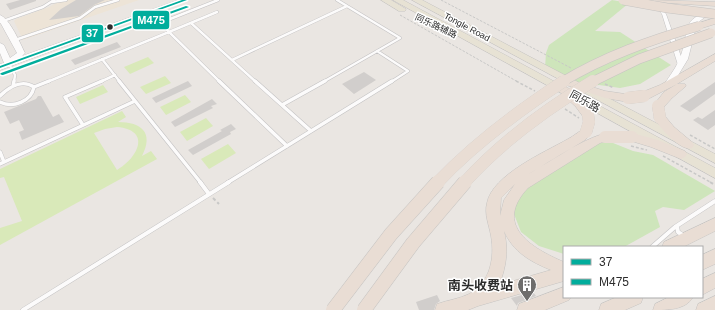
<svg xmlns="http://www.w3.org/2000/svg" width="715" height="310" font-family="Arial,'Noto Sans SC',sans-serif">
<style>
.education{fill:#ede4d7}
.green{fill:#cee5bb}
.pitch{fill:#d9e9b9;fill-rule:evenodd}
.building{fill:#d1cecc}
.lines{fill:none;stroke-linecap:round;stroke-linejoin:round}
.lane-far2-casing{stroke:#c3c2c3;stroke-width:3.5}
.lane-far1-casing{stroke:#c3c2c3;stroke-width:4.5}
.lane-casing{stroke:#c3c2c3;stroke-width:5}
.street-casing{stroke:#c3c2c3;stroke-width:1}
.secondary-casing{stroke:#c3c2c3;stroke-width:1}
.primary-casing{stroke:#c6c4c2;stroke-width:1}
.highway-casing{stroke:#c6c4c2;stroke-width:1}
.path-far2{stroke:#c8c8c7;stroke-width:1;stroke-dasharray:2.5 1.5;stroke-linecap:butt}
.path-far1{stroke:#c8c8c7;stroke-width:1.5;stroke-dasharray:3 2;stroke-linecap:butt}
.path{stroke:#c8c8c7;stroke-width:2;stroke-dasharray:3.5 2.5;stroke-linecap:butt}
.lane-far2{stroke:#fcfbfb;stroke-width:2.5}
.lane-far1{stroke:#fcfbfb;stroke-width:3.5}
.lane{stroke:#fcfbfb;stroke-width:4}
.street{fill:#fcfbfb;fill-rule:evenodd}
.secondary{fill:#fcfbfb;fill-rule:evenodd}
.primary{fill:#e7e2d4;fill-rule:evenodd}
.highway{fill:#e9ddd4;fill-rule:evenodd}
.highway-bridge-far2-casing{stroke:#c6c4c2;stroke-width:10;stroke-linecap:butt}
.highway-bridge-far1-casing{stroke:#c6c4c2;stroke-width:12;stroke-linecap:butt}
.highway-bridge-casing{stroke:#c6c4c2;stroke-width:15;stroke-linecap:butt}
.highway-bridge-far2{stroke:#e9ddd4;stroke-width:9}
.highway-bridge-far1{stroke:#e9ddd4;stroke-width:12}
.highway-bridge{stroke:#e9ddd4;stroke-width:14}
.bus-1-casing{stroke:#fff;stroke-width:3}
.bus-2-casing{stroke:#fff;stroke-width:3}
.bus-1{fill:#01ad9c;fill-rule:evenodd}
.bus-2{fill:#01ad9c;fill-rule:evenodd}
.bus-dot{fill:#2c2c2c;stroke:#fff;stroke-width:1.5}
.labels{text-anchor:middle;stroke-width:3;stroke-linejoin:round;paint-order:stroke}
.far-street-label{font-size:9px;fill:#2c2c2c;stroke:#fff}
.street-label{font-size:11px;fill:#2c2c2c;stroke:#fff}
.near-poi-label{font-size:13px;font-weight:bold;fill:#2c2c2c;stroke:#fff;text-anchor:end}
.line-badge{stroke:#fff;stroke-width:1.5}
.badge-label{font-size:11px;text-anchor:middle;font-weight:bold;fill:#fff}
</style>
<rect width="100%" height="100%" fill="#eae6e2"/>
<!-- education -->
<path class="education" d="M62,0H139L23,40L14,21L16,19L49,7Z"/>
<!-- green -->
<path class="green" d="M612,0L629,3L595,31L620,32L671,65L640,84L620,88L599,85L584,87L545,68L546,53L549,45Z
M608,141L633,151L653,155L715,191L684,210L663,207L655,211L660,227L624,247H564V254L539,246L521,232L512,209L526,186L597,144Z"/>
<!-- pitch -->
<path class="pitch" d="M148,57L154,63L130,74L124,67Z
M165,76L171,83L146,94L140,87Z
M103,85L108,92L80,104L76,97Z
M185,95L191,102L166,115L160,107Z
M122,111L126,117L118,122C142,122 154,133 142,156L151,151L157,159L0,245V228L22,221L4,177L0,178V169ZM117,127C152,130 138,158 117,170L94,133L105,129Z
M206,118L213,126L187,141L180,132Z
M228,144L236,153L209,169L201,159Z"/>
<!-- building -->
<path class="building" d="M20,0H36V1L10,10L6,4Z
M76,0H105L94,5L79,16L49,20L61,9Z
M117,42L121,47L75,65L71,60Z
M364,72L376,80L354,94L342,84Z
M188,81L192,86L156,103L152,98Z
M715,82V94L690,112L680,106Z
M38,96H41L53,117L59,114L64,122L22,140L19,132L24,130L19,120L10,124L4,112L36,99Z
M212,99L217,104L211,106L213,108L175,127L171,122Z
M715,110V125L708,130L693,120L698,117L702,119Z
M231,124L236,129L230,132L231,134L193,155L188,150L222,131L220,130Z
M533,292L536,296L518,303L517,306L511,298Z
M437,295L440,301L436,304L434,310H419L416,302Z"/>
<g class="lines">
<!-- lane-far2 casing -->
<g class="lane-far2-casing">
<path id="lane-far2" d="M52,2L66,0
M217,12L169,32L160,23L218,0
M0,22L43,7L54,0
M191,23L256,82
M15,40L80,18L95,7L118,0
M377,51L408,71L391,82
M102,59L120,82
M232,60L347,6
M9,64L15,75L14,82
M47,82L169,32L220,82
M100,82L115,75
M323,82L400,38L337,0"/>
</g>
<!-- lane-far1 casing -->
<g class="lane-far1-casing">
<path id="lane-far1" d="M119,81L201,183
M219,81L287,146
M255,81L311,131
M13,86L14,81
M34,87L49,81
M0,96C9,87 22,79 34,87C31,102 13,108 0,102
M282,105L325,81
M83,125L65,97L102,81
M0,152L4,162
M0,164L135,101
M227,183L392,81"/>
</g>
<!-- lane casing -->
<g class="lane-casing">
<path id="lane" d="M200,182L209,194
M677,226L678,232L684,236
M652,247L675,227L715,201
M23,310L229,182"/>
</g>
<!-- street casing -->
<g class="street-casing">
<path id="street" d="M651,0H655L666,14L684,65L683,66L681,67L678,65L662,14Z"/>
</g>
<!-- secondary casing -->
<g class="secondary-casing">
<path id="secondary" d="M179,0H188L0,70V64L4,63L0,53V43L4,45L10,58L17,53L0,22V15C10,19 20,43 25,53L22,56Z
M711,11L715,13L713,14L705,17L697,23L688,59L671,87H665L664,85C670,75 677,67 681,55C690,31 680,19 711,11Z"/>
</g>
<!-- primary casing -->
<g class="primary-casing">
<path id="primary" d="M381,0H391L406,9L405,11H399Z
M393,0H403L715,168V178Z
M412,0H422L715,154V163Z"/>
</g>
<!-- highway casing -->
<g class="highway-casing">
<path id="highway" d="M649,0L715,2V6L653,2Z
M715,18V24L699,29L695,26L696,24Z
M715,54V61L677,84H685L686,86L672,98L662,109H654L653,106L664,92L677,84L648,99H640L639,96L640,93L660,85Z
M570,80L605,91L632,95L633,98L632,101L628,102L605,98L566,85L565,83L566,81Z
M563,86C575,89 587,105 593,115L592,118H584L576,107L559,91L558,89Z
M660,114L664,115L674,127L692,142L694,145L692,148C681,152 660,128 654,118L656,115Z
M586,128L590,129L592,132L585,140L527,175C541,167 596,130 609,134L611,137L609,140L600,143L528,188C493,225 531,248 564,262V281L478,306L468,310H435L437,304C448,300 459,299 469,294C490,283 495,258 491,236C489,225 484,214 487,203C492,175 545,152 568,139C574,136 580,130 586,128ZM515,184L504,200L500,216L501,198ZM504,231C513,252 531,262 551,270L499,285C506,268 509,250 504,231Z
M632,133L658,140L685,151L687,154L685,157L681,159L651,147L628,140L626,137L628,134Z
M715,218V231L683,247H662L664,242Z
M715,249V264L702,270V255Z
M715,273V288L702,295V279Z
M564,287V297H571L569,300L545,310H517L519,304Z
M715,296V310H696L698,304Z
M617,297H643L641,303L625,310H599L601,304Z
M669,297H693C686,310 667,310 653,310L655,304Z"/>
</g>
<!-- path-far2 -->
<path class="path-far2" d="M441,0L571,68
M400,15L518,82"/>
<!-- path-far1 -->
<path class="path-far1" d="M516,81L535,91
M605,84L614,88
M565,109L579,118
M690,135L715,149
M631,146L647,150
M663,156L712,183"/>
<!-- path -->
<path class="path" d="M710,182L715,185
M213,198L219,204"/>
<!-- lane-far2 -->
<use href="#lane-far2" class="lane-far2"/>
<!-- lane-far1 -->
<use href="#lane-far1" class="lane-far1"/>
<!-- lane -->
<use href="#lane" class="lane"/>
<!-- street -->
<use href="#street" class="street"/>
<!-- secondary -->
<use href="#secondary" class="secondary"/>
<!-- primary -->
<use href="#primary" class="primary"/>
<!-- highway -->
<use href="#highway" class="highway"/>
<!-- highway-bridge-far2 casing -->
<g class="highway-bridge-far2-casing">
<path id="highway-bridge-far2" d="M623,0L667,8L715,14
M562,82C605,56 651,40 699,26
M592,82L639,59L711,33"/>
</g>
<!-- highway-bridge-far1 casing -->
<g class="highway-bridge-far1-casing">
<path id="highway-bridge-far1" d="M628,98L644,96
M658,106L660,118
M586,132L589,122L588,115
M605,137H632
M437,183C475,143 518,111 564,81
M464,183C501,142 546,109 593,81"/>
</g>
<!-- highway-bridge casing -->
<g class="highway-bridge-casing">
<path id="highway-bridge" d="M333,310L391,234L438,182
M364,310L413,243L465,182"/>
</g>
<!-- highway-bridge-far2 -->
<use href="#highway-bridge-far2" class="highway-bridge-far2"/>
<!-- highway-bridge-far1 -->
<use href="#highway-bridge-far1" class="highway-bridge-far1"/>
<!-- highway-bridge -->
<use href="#highway-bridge" class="highway-bridge"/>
<!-- bus-1 casing -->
<g class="bus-1-casing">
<path id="bus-1" d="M182,0H187L0,68V66Z"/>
</g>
<!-- bus-2 casing -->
<g class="bus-2-casing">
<path id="bus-2" d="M186,6L189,7L3,75H2L0,74L1,73Z"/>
</g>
<!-- bus-1 -->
<use href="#bus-1" class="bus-1"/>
<!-- bus-2 -->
<use href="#bus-2" class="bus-2"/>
</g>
<!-- icons -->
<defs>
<g id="building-pin" transform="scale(1)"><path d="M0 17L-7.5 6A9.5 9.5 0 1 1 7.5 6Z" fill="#6e6d6c" stroke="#fff"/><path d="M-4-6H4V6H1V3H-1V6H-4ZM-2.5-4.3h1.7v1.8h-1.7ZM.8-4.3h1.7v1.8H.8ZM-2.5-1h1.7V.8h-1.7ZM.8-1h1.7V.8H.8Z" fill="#fff"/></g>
</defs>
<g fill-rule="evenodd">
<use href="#building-pin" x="527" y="285"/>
</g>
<!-- markers -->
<circle class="bus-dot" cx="110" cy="27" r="3.5"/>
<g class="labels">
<!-- far-street labels -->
<g class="far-street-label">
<text transform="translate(436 26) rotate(25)" y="3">同乐路辅路</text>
<text transform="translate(467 27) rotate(28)" y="3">Tongle Road</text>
</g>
<!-- street labels -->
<g class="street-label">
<text transform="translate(585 101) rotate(29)" y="4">同乐路</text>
</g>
<!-- near-poi labels -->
<g class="near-poi-label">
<text x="513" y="290">南头收费站</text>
</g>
</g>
<g class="line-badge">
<rect x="132" y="10" width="38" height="20" rx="4" fill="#01ad9c"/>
<rect x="81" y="24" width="23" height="19" rx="4" fill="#01ad9c"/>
</g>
<g class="badge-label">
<text x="151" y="24">M475</text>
<text x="92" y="37">37</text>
</g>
<!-- legend -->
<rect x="563" y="246" width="140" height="52" fill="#ffffff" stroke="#ababab"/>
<rect x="571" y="259" width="20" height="6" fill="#01ad9c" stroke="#ababab"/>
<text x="599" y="266" font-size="12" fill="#2c2c2c">37</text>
<rect x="571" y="279" width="20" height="6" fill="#01ad9c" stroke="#ababab"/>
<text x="599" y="286" font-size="12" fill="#2c2c2c">M475</text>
</svg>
